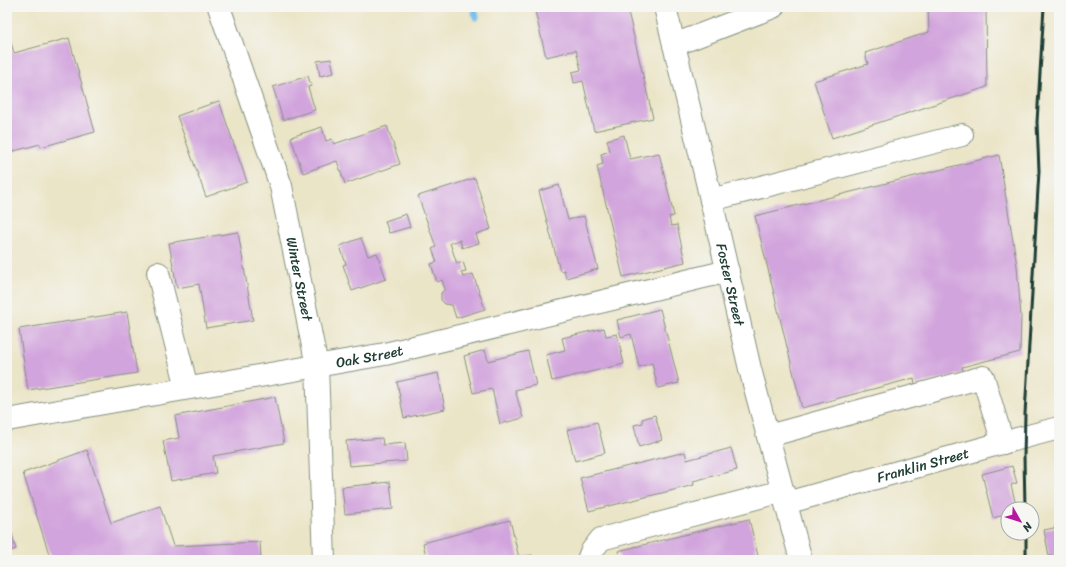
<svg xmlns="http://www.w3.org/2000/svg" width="1066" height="567" font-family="Sriracha,sans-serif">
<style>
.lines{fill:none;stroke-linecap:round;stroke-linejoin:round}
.stream{stroke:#72beeb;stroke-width:7}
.building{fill:#d2a4dd}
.minor-casing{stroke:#85917e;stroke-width:24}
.major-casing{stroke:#85917e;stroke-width:24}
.minor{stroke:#fff;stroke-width:22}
.major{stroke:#fff;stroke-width:22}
.rail{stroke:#1f3d34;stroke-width:3}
.labels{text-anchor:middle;stroke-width:4;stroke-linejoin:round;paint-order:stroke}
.street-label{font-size:14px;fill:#1f3d34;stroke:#f6f6f2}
</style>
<rect width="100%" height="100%" fill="#f6f6f2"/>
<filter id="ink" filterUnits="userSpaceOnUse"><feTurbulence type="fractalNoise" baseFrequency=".025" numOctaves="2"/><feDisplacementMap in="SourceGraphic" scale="8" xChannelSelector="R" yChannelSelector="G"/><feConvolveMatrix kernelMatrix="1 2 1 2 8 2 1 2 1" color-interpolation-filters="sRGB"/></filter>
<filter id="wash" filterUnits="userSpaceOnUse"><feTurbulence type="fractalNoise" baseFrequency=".012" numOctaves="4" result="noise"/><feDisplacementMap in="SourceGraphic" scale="16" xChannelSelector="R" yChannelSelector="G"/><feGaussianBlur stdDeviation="0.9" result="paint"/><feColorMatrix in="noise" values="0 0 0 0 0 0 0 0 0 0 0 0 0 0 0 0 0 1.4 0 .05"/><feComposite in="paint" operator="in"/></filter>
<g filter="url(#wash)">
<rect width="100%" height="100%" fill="#ebe5c8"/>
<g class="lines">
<!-- stream -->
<path class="stream" d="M474,7L476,17"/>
</g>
<g id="blocks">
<!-- building -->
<path class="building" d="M555,7H627L653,118L594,131L583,81L574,83L572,72L581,70L576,50L546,57L535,11Z
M928,7H986L987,87L832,138L814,81L868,64L865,53L929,32Z
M7,29L14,53L69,38L95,132L41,147L40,144L7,153Z
M331,59L334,73L320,76L317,61Z
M308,76L311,86L308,87L315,110L283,120L273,87Z
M219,101L247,182L206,197L177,116Z
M387,126L400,164L345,184L337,161L303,173L291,137L322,127L326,141L332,139L334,144Z
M624,135L630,159L659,153L674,216L669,217L671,226L677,225L685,262L623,277L597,166L603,164L601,154L610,151L607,140Z
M999,155L1017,266L1021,317L1020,352L962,367L964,373L915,385L914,378L802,408L755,216Z
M475,178L491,229L476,234L479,243L462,248L460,240L450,243L457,264L463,262L466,271L461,272L463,277L473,274L485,309L456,318L452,305L445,304L441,300V293L445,289L442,280L437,282L431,264L437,262L432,249L436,247L418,196Z
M559,185L568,220L584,216L598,269L566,278L564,270L560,271L539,191Z
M406,214L410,227L389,233L385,221Z
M238,232L253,320L206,328L199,284L177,288L169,243Z
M361,238L368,256L377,253L386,279L352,291L343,265L346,264L340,246Z
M660,309L679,383L658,388L652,363L639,367L631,334L621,337L617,320Z
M127,312L137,373L28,390L19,329Z
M604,328L606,336L617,334L624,364L552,381L546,355L565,350L562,338Z
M485,350L488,361L528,351L536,385L515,390L523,418L500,424L492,389L473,393L464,356Z
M438,373L445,409L404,418L397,382Z
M275,397L284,443L213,456L216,473L171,481L163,441L179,438L175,416Z
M655,415L662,440L639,447L634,425L643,423L642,419Z
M597,422L605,453L575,461L567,430Z
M382,438L383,445L405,443L407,461L349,466L346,441Z
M731,448L737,470L693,481L694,485L589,511L580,478L685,452L687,460Z
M87,450L111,523L160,506L173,546L260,542L261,560H51L23,473Z
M1012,466L1017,483L1011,485L1017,509H1008V514L993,518L982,474Z
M390,482L393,509L345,514L342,487Z
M749,519L759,560H620L618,551Z
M510,520L519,558L532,555L533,560H427L423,543Z
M1059,527V554L1049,556L1044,530Z
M11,531L16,549L7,552V532Z
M300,558V560H277V559Z"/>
</g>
</g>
<g filter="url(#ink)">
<use href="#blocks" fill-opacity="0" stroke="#85917e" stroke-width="1"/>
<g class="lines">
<!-- minor casing -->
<g class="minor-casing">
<g id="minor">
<path id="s1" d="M219,7L281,186L317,366L324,560"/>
<path d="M674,45L773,7"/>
<path d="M711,200L962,135"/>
<path d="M158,273L187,388"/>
<path id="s2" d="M7,420L385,354L728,271"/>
<path d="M768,436L983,377L1003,443"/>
<path id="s3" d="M786,503L1002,443L1059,428"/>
<path d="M588,560L591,552L601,539L783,491"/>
</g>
</g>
<!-- major casing -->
<g class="major-casing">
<g id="major">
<path id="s4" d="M665,7L706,178L750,369L801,560"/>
</g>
</g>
<!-- minor -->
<use href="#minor" class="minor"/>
<!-- major -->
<use href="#major" class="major"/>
<!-- rail -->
<path class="rail" d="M1025,509L1024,456L1025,414L1039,171L1037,122L1044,7
M1026,533V560"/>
</g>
</g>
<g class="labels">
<!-- street labels -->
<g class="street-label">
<text dy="5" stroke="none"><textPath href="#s1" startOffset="284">Winter Street</textPath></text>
<text dy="5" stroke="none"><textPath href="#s4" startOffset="285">Foster Street</textPath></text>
<text dy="5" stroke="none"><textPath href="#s2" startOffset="368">Oak Street</textPath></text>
<text dy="5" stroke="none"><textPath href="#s3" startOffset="142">Franklin Street</textPath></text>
</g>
</g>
<!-- margin -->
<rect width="1066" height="567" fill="none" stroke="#f6f6f2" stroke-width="24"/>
<!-- north arrow -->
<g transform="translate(1020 521) rotate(129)"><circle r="19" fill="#f6f6f2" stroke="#a0aca6"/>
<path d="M0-3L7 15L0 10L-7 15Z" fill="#b5179e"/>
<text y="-6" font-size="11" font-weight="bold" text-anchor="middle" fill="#1f3d34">N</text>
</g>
</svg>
